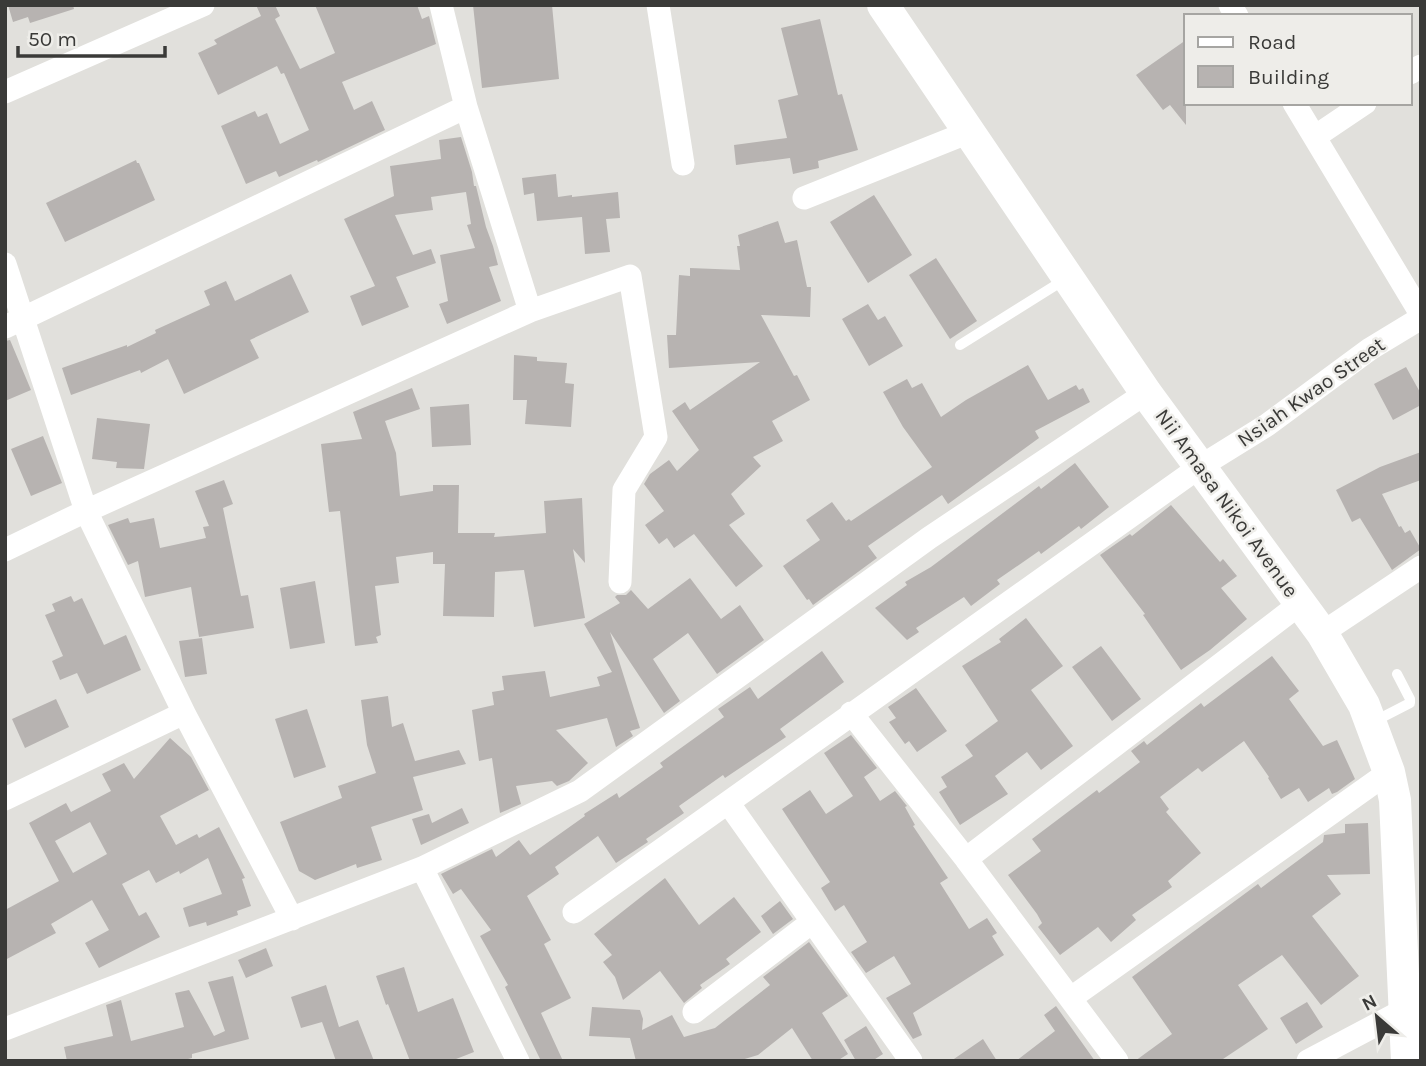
<svg xmlns="http://www.w3.org/2000/svg" width="1426" height="1066" font-family="Karla,sans-serif">
<style>
.building{fill:#b7b3b1;fill-rule:evenodd}
.lines{fill:none;stroke-linecap:round;stroke-linejoin:round}
.lane{stroke:#fff;stroke-width:10}
.street{stroke:#fff;stroke-width:23}
.secondary{stroke:#fff;stroke-width:32}
.labels{text-anchor:middle;stroke-width:5;stroke-linejoin:round;paint-order:stroke}
.street-label{font-size:21px;fill:#3a3a38;stroke:#eeede9}
</style>
<rect width="100%" height="100%" fill="#e1e0dc"/>
<!-- building -->
<path class="building" d="M8,5H73L74,9L30,23L28,17L13,22Z
M256,5H275L280,16L275,19L300,69L335,53L315,5H417L422,19L429,16L436,44L342,82L354,110L372,101L385,130L318,162L317,160L279,177L276,171L246,184L221,126L255,111L258,117L267,113L280,144L309,130L284,73L281,74L277,66L218,95L198,53L217,44L214,40L261,16Z
M473,5H552L559,79L482,88Z
M820,19L838,95L842,94L858,150L818,161L819,168L793,174L790,158L736,165L734,145L787,138L778,100L798,95L781,28Z
M1186,40V125L1170,105L1163,110L1136,75Z
M461,137L472,172L474,186H476L486,227L493,246L498,265L489,267L501,301L447,324L439,304L448,301L440,255L475,248L467,225L471,224L466,192L431,197L433,210L395,215L413,255L431,249L436,263L396,277L409,307L362,326L350,296L375,286L344,219L394,196L390,166L441,159L439,140Z
M136,160L137,163H139L155,200L65,242L46,203Z
M556,174L558,197L572,195V197L618,192L620,218L606,219L610,252L585,254L582,217L537,221L534,193L524,195L522,178Z
M874,195L912,255L868,283L830,222Z
M778,221L785,243L797,240L807,287H811L810,317L761,315L794,376L797,375L810,400L772,421L783,441L753,457L761,466L731,494L745,514L729,525L763,566L736,587L694,534L674,548L667,538L659,544L645,525L664,511L644,484L650,474L669,460L677,471L699,450L672,411L685,402L690,410L760,362L669,368L667,335H676L679,275L690,276V268L740,270L737,246H740L738,235Z
M936,258L977,321L950,339L909,275Z
M291,274L309,312L250,340L259,358L184,394L168,359L141,373L140,370L71,395L62,368L127,345V347L156,333L155,330L210,305L204,291L226,281L235,301Z
M868,304L878,320L885,316L903,346L869,366L842,319Z
M10,340L31,390L5,401V341Z
M514,355L537,357V361L567,363L565,383L574,384L571,427L525,424L527,400H513Z
M1028,365L1048,400L1076,385L1079,390L1083,388L1090,402L1035,431L1039,438L948,504L942,495L868,546L877,558L813,605L809,599L807,600L783,566L820,540L806,520L832,502L846,521L849,519L851,521L932,467L903,427L883,392L907,379L912,388L922,383L941,417L966,400Z
M1406,367L1421,394V405L1393,420L1374,384Z
M412,388L420,409L385,421L396,453L400,496L433,491V485H459L458,533H495L494,537L546,533L544,501L582,498L585,563L573,549L585,618L534,627L524,570L495,572L494,617L443,616L445,564H433V552L396,557L399,583L375,586L381,635L376,637L378,643L355,646L340,511L329,512L321,444L362,439L353,412Z
M469,404L471,445L432,447L430,407Z
M97,418L150,424L144,469L116,468L117,462L92,459Z
M43,436L62,483L31,496L11,449Z
M1421,452V480L1382,494L1399,527L1401,526L1405,533L1410,530L1421,549L1392,570L1360,518L1352,522L1336,490L1380,467Z
M1075,463L1109,507L1081,529L1079,526L1041,554L1039,551L997,580L1000,584L971,606L964,597L916,628L919,632L907,640L875,608L907,585L905,582L931,567L1039,486L1041,489Z
M224,480L233,504L223,508L241,596L248,595L254,628L199,637L191,587L145,597L138,561L128,565L108,525L128,518L130,523L154,518L160,548L206,538L203,527L209,526L195,491Z
M1171,505L1220,562L1223,559L1237,576L1221,588L1247,619L1210,650L1181,670L1143,615L1145,614L1100,555L1130,534L1132,536Z
M690,578L721,619L740,605L764,640L717,674L688,633L653,659L680,701L664,713L610,632L640,728L630,731L633,736L616,747L607,718L556,730L588,763L569,781L557,786L552,781L516,786L521,804L500,813L492,758L479,761L472,710L494,705L492,692L504,690L502,676L545,671L550,697L600,686L597,677L612,672L584,624L620,603L615,597L617,595H626L631,590L648,609Z
M315,581L325,643L290,649L280,588Z
M71,596L74,602L82,598L104,645L126,635L141,670L87,694L77,673L60,680L52,661L63,656L45,615L55,611L52,604Z
M1026,618L1063,666L1031,690L1073,746L1041,770L1027,752L995,776L1008,794L960,825L939,792L947,787L941,777L973,756L965,745L998,721L962,666L1001,642L999,639Z
M202,638L207,674L185,677L179,641Z
M1101,646L1141,699L1112,721L1072,667Z
M822,651L844,682L780,729L786,737L725,778L723,775L679,806L684,813L646,839L648,842L616,863L598,836L555,867L559,874L527,896L551,940L544,944L571,998L541,1013L563,1061H541L505,987L508,985L480,936L491,930L461,889L453,894L441,874L492,849L496,857L519,840L530,855L585,816L584,814L617,793L619,798L663,767L660,763L724,717L718,709L750,687L758,699Z
M1272,656L1299,691L1289,699L1323,746L1337,740L1355,779L1337,792L1332,794L1329,788L1308,802L1299,788L1281,799L1268,778L1269,777L1244,741L1202,772L1198,768L1160,797L1169,809L1166,812L1201,853L1168,881L1172,887L1132,915L1136,920L1111,942L1098,927L1060,955L1038,927L1042,923L1037,914L1008,875L1041,851L1032,839L1097,790L1099,793L1140,762L1131,751L1144,741L1147,745L1201,703L1204,707Z
M916,688L947,731L917,752L909,741L905,744L889,722L896,718L888,707Z
M388,696L392,727L403,723L415,761L459,750L466,764L413,777L423,810L371,827L382,860L357,868L356,864L315,880L299,871L280,822L342,798L338,786L376,773L367,745L361,700Z
M56,699L69,727L25,748L12,719Z
M307,709L326,767L294,778L275,719Z
M851,735L877,768L864,777L880,801L895,791L907,806L905,807L915,825L913,826L948,878L940,883L969,929L987,918L997,933L992,936L1004,955L913,1013L922,1035L913,1039L886,998L911,984L894,956L866,973L851,952L867,942L844,905L835,911L821,888L830,882L782,809L810,790L826,814L853,796L824,753Z
M170,738L191,757L209,790L160,816L176,845L197,834L199,838L219,827L245,878L242,879L251,906L237,911L238,915L207,926L206,922L189,927L183,908L222,894L208,858L180,874L179,871L156,883L149,870L122,884L139,916L146,912L160,937L99,968L85,943L109,930L92,900L51,924L56,933L5,960V910L59,881L29,823L66,803L71,812L111,791L102,774L124,763L134,779ZM90,822L107,854L73,873L55,841Z
M462,808L469,823L421,845L412,819L429,814L432,823Z
M1368,823L1370,874L1327,875L1341,894L1312,916L1359,976L1321,1005L1282,955L1238,985L1268,1029L1220,1061H1135L1172,1034L1132,977L1258,884L1261,888L1323,842L1324,835L1345,833V824Z
M665,878L699,925L734,897L761,932L726,959L730,964L700,985L702,988L684,1003L660,971L623,1000L615,977L603,962L612,955L594,934Z
M780,901L793,919L773,934L761,916Z
M809,942L848,996L822,1013L848,1054L837,1061H813L792,1028L758,1055L738,1061H636L630,1038L589,1036L592,1007L640,1010L643,1019L642,1030L672,1015L684,1037L715,1028L770,985L763,977Z
M266,948L273,966L246,978L238,960Z
M404,967L418,1012L453,998L474,1052L451,1061H410L388,1004L386,1005L376,976Z
M233,976L249,1039L192,1054V1058L180,1061H67L64,1047L113,1036L106,1005L121,1000L131,1041L184,1027L175,993L189,990L214,1036L225,1031L208,982Z
M326,985L339,1027L358,1020L374,1061H336L322,1022L301,1028L291,997Z
M1307,1002L1323,1027L1296,1044L1280,1018Z
M1056,1006L1095,1061H1016L1055,1031L1044,1015Z
M866,1026L883,1054L872,1061H856L844,1040Z
M983,1039L997,1061H951Z"/>
<g class="lines">
<!-- lane -->
<path class="lane" d="M960,345L1064,280
M1373,722L1410,703V699L1397,674"/>
<!-- street -->
<path class="street" d="M441,5L466,107L530,311
M658,5L683,164
M1230,5L1237,16
M1410,73L1421,66
M5,92L203,5
M1294,103L1421,314
M1316,136L1365,103
M804,198L969,132
M5,264L86,511L184,713L292,919
M5,327L466,107
M5,550L86,511L530,311L630,276L656,437L624,490L620,582
M1322,633L1421,567
M851,713L966,859L1117,1061
M5,799L184,713
M729,804L911,1061
M966,859L1301,603
M422,868L518,1061
M574,912L1201,466L1267,425L1370,349L1421,318
M1071,998L1389,772
M694,1012L812,922
M5,1029L422,868L580,791L929,538L1146,393
M1308,1061L1406,1009"/>
<!-- secondary -->
<path class="secondary" d="M883,5L1146,393L1322,633L1364,705L1389,772L1395,800L1407,1061"/>
</g>
<g class="labels">
<!-- street labels -->
<g class="street-label">
<text transform="translate(1311 392) rotate(-35)" y="7">Nsiah Kwao Street</text>
<text transform="translate(1227 503) rotate(54)" y="7">Nii Amasa Nikoi Avenue</text>
</g>
</g>
<!-- border -->
<rect width="1426" height="1066" fill="none" stroke="#3a3a38" stroke-width="14"/>
<!-- legend -->
<rect x="1184" y="14" width="228" height="91" fill="#eeede9" stroke="#a6a5a2" stroke-width="2"/>
<rect x="1198" y="37" width="35" height="10" fill="#ffffff" stroke="#a6a5a2" stroke-width="2"/>
<text x="1248" y="49" font-size="21" fill="#3a3a38">Road</text>
<rect x="1198" y="66" width="35" height="21" fill="#b7b3b1" stroke="#a6a5a2" stroke-width="2"/>
<text x="1248" y="84" font-size="21" fill="#3a3a38">Building</text>
<!-- north arrow -->
<g transform="translate(1377 1017) rotate(332)" stroke="#eeede9" stroke-width="5" paint-order="stroke">
<path d="M0-5L12 26L0 18L-12 26Z" fill="#3a3a38"/>
<text y="-10" font-size="19" font-weight="bold" text-anchor="middle" fill="#3a3a38">N</text>
</g>
<!-- scale -->
<path d="M18 46v10h147v-10" fill="none" stroke="#3a3a38" stroke-width="3.5"/>
<text x="28" y="46" font-size="21" fill="#3a3a38" stroke="#eeede9" stroke-width="5" paint-order="stroke">50 m</text>
</svg>
